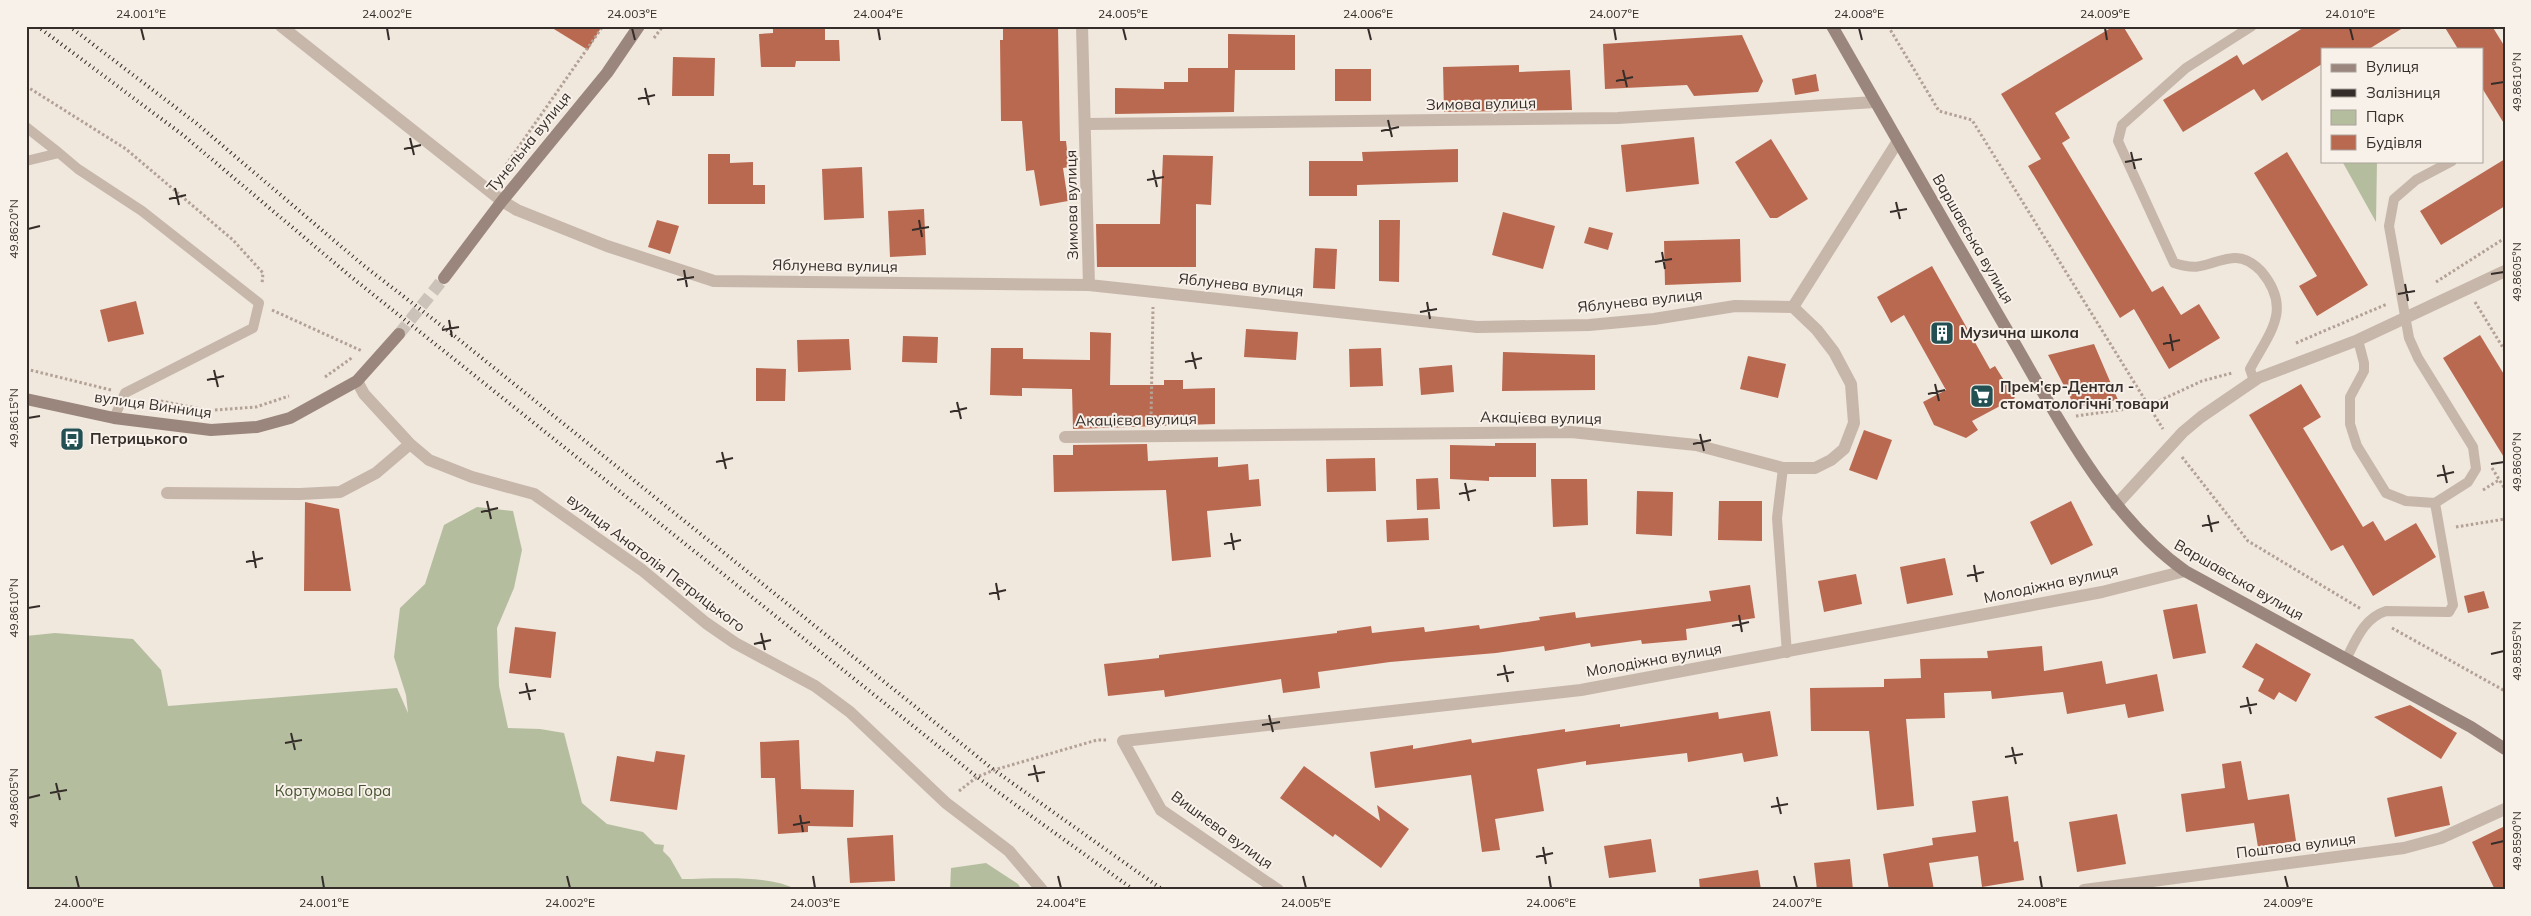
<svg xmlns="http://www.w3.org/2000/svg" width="2531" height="916" font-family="Mulish,sans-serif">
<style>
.green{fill:#b4be9f}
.building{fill:#ba6951}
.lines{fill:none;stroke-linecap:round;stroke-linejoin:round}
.secondary-tunnel{stroke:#cbc2b9;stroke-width:12;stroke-dasharray:12 6;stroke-linecap:butt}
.path{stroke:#b3a195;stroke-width:3;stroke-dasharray:2.5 2.5;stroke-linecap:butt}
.lane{stroke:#c7b7aa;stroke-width:10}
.street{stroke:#c7b7aa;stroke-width:12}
.secondary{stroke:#9a867c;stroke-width:12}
.rail{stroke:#352d29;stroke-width:4;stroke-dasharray:1 4;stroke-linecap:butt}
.ticks{fill:none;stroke:#352d29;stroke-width:2}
.labels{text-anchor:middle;stroke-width:4;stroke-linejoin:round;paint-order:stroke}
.street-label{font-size:15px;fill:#352d29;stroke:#f8f1e9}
.poi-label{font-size:15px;font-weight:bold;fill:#352d29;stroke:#f8f1e9;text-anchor:start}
.park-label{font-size:15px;fill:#45512f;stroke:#f8f1e9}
.neatline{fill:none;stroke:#352d29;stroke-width:2}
.ticks-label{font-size:12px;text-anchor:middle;fill:#352d29}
</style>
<rect width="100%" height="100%" fill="#f0e7dd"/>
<!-- green -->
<path class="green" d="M2342,161H2377L2376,222Z
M477,507L513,511L522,550L514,588L497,628L499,686L508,728L540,729L564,733L582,803L607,824L643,832L655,844L664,845L663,851L670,858L682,879C717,879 767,874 798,890H26V636L55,633L133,639L161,670L168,706L397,688L408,713L406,695L394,657L400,608L425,584L444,525Z
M986,863L1018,884L1022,890H950L951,868Z"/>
<!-- building -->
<path class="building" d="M549,26H602L588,50Z
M773,26H825V40H839L840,61H796L795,67H761L759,34L773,33Z
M1003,26H1058L1060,141H1066L1069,167L1063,168L1068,201L1040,206L1034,170L1026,171L1022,121H1001L1000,40H1003Z
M2114,26H2123L2143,59L2055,113L2070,138L2062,143L2152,292L2163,286L2181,315L2199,304L2220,338L2169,369L2134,309L2120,318L2028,166L2041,159L2001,94Z
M2306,26H2406L2369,49H2322V64L2262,101L2254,89L2183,132L2163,100L2237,55L2243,65Z
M2444,26H2492L2505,47V125L2482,88V49H2458Z
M1228,34L1295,35V70H1235L1234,112L1115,114V88L1164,89V82H1188V68H1228Z
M1742,35L1763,81L1758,92L1694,96L1687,85L1605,89L1603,44Z
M673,57L715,58L714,96H672Z
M1519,65V72L1570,70L1572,110L1444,112L1443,67Z
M1335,69H1371V101H1335Z
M1816,74L1819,91L1795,95L1792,79Z
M1694,137L1699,184L1626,192L1621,145Z
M1771,139L1808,199L1777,218H1770L1735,162Z
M1458,149V182L1357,185V196H1309V161H1363L1362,152Z
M2287,152L2368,285L2317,316L2299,286L2317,276L2254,173Z
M708,154H730V163L753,162V185H765V204H708Z
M1163,155L1213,156L1211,205L1196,204V267H1097L1096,224H1160Z
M2505,159V206L2441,245L2420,211Z
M862,167L864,218L824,220L822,169Z
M924,209L926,255L890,257L888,211Z
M1503,212L1555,226L1543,269L1492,255Z
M657,220L679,226L670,254L648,247Z
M1379,220H1400L1399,282L1379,281Z
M1589,227L1613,233L1608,250L1584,243Z
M1740,239L1741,282L1665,285L1664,241Z
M1315,248L1337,249L1335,289L1313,288Z
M1932,266L1990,369L1995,366L2015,398L1972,421L1978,430L1966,438L1934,425L1923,402L1946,390L1904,315L1891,323L1877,297Z
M136,301L144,334L108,342L100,310Z
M1246,329L1298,332L1296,360L1244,357Z
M1090,332L1111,333L1110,385H1164V380H1183V389L1215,388V424L1073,429L1072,389L1022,388V396L990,395L991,348H1023V359L1090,360Z
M2480,335L2505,376V459L2443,358Z
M903,336L938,337L937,363L902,362Z
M849,339L851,370L798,372L797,340Z
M2094,344L2118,400L2075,407L2048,355Z
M1381,348L1383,386L1350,387L1349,349Z
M1503,352L1595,355V390L1502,391Z
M1748,356L1786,364L1778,398L1740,389Z
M1452,365L1454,392L1421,395L1419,368Z
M756,368L786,369L785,401H756Z
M2301,384L2321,417L2303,428L2363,527L2373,521L2385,541L2416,523L2436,557L2373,596L2343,545L2331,551L2249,415Z
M1864,430L1892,440L1877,480L1849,470Z
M1495,443H1536V477H1489V481L1450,479V445L1495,446Z
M1147,444L1148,461L1218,457V467L1248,464L1249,480L1259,479L1261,506L1207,511L1211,557L1172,561L1166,490L1054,492L1053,455H1073V445Z
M1375,458L1376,491L1327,492L1326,459Z
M1438,478L1440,509L1417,510L1416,479Z
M1551,479H1587L1588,525L1553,527Z
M1637,491L1673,492L1672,536L1636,534Z
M1719,501H1762V541L1718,540Z
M2071,501L2093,545L2051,565L2030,522Z
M305,502L339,509L351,591H304Z
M1428,518L1429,540L1387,542L1386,520Z
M1945,558L1953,595L1907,604L1900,567Z
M1856,574L1862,604L1824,612L1818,581Z
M1750,585L1755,618L1686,629L1687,640L1642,644L1641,640L1591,647L1590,643L1545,651L1544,646L1496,653L1390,662L1318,672L1320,688L1283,693L1281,679L1165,697L1164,690L1108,696L1104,664L1159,658V655L1337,633V631L1371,626L1372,633L1424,627L1425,632L1479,625L1480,629L1540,620L1539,617L1575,612L1576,618L1711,601L1709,591Z
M2484,591L2489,608L2468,613L2464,596Z
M2197,604L2206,653L2173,659L2163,610Z
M515,627L556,632L551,678L509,673Z
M2256,643L2311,674L2296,702L2279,692L2274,700L2258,691L2264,679L2242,667Z
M2042,646L2044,671L2102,661L2106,684L2157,674L2164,711L2128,718L2125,704L2067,714L2063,692L1992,699L1991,691L1944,693L1945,718L1906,719L1914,806L1877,810L1869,731H1811L1810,688L1884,687V679L1921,678L1920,659L1988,658L1987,651Z
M2410,705L2457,733L2441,759L2374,717Z
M1770,711L1778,756L1744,762L1742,753L1688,762L1687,753L1586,765V761L1537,769L1544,811L1495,819L1500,850L1482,852L1471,775L1375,788L1370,752L1413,745V749L1471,739L1472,743L1565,729V732L1620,724V727L1718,712L1719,719Z
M799,740L801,789L854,790L853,827L808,826V832L778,834L775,778H761L760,742Z
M656,751L685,755L677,810L610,801L617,756L654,762Z
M2241,761L2248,800L2289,794L2296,841L2258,847L2254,823L2186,832L2181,794L2225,788L2222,764Z
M1304,766L1380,821L1377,805L1409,829L1381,868L1335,834L1333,837L1280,798Z
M2442,786L2450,825L2395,837L2387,798Z
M2008,796L2014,842L2018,841L2024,880L1982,887L1978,856L1929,863L1934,890H1889L1883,854L1933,845L1932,838L1976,832L1972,801Z
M2117,814L2126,864L2077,872L2069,822Z
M2505,826V890H2495L2472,842Z
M893,835L895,881L850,883L847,838Z
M1651,839L1656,872L1609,878L1604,846Z
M1850,859L1853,890H1817L1814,863Z
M1758,870L1761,890H1700L1699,879Z"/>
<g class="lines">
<!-- secondary-tunnel -->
<path class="secondary-tunnel" d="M399,334L444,278"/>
<!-- path -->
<path class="path" d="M1888,26L1939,111L1972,120L2163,429
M654,38L663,26
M26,86L126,149L233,240L263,273L262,284
M506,165L603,26
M2436,282L2505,238
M2475,302L2505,351
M272,310L362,351
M2296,343L2387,304
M26,369L111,390
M325,377L353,357
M151,399L201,409
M215,410L256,407L289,396
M2076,416L2148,406L2202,381L2232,373
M1151,419L1153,307
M2182,457L2248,541L2361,609
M2492,468L2505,489
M2483,490L2499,480
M2456,527L2505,519
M2392,628L2505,691
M959,791L977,777L994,770L1097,740H1107"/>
<!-- lane -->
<path class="lane" d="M2252,26L2186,68L2122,125L2118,141L2174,263C2204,273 2209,260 2234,258C2245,257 2254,264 2261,271C2293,309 2270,332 2250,369L2254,381
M26,127L59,153L26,161
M59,153L78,169L142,211L259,303L253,328L125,393L114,418
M2358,340L2364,363V371L2350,397V424L2357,446L2386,493L2406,501L2435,503L2468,482L2476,469L2473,447L2418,358L2409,338L2389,226L2394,199L2416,180L2452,161
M1783,468L1777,518L1787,653
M2346,659C2356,640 2364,618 2386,611L2449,612L2453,605L2435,503"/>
<!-- street -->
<path class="street" d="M281,26L502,201L517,210L607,246L714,281L1089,285L1477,327L1589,325L1654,319L1735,306L1793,307L1898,141
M1082,26L1089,285
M1087,124L1618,118L1875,102
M357,381L364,394L410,444L429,460L472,477L534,494L642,570L706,623L735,643L815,686L850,712L946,803L1009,851L1042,890
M1065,437L1571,432L1696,445L1783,468H1815L1831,460L1844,449L1854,423L1851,384L1834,352L1817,330L1793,307
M167,493L300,494L340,492L376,473L410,444
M2116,505L2183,432L2201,417L2258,378L2358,340L2505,271
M1278,890L1161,810L1123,741L1581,690L2102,592L2185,571
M2084,890L2404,848L2441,838L2505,809"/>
<!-- secondary -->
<path class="secondary" d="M1832,26C1890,127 1948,229 2007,330C2055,412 2106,515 2185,571L2471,727L2505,749
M444,278L502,201L607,73L639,26
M26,399L114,418L211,430L257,427L290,418L357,381L399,334"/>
<!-- rail -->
<path class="rail" d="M37,26L183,135L350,276L977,777L1134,890
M69,26L196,123L363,265L447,330L994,770L1163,890"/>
</g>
<!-- ticks -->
<path class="ticks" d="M141,28L144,40M387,28L389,40M632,28L635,40M878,28L880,40M1123,28L1126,40M1368,28L1371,40M1614,28L1616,40M1859,28L1862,40M2105,28L2107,40M2350,28L2353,40M1623,70L1627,87M1616,81L1633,77M2491,84L2504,82M645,88L649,105M638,99L655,95M1388,120L1392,137M1381,131L1399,127M410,138L414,155M404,149L421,145M2131,152L2135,169M2125,162L2142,159M1153,170L1157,187M1147,180L1164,177M175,188L179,205M169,199L186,195M1896,202L1900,219M1890,212L1907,209M919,220L922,237M28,229L40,226M912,230L929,227M1662,252L1665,269M1655,262L1672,259M684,270L687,287M2491,274L2504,272M677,280L694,277M2405,284L2408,301M2398,294L2415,291M1427,302L1430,319M1420,312L1437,309M449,320L452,337M442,330L459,327M2170,334L2173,351M2163,344L2180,340M1192,352L1196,369M1185,362L1202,358M214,370L218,387M207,380L224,376M1935,384L1939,401M1928,394L1945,390M957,402L961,419M950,412L967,408M28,418L40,416M1700,434L1704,451M1693,444L1711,440M722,452L726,469M716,462L733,458M2491,464L2504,462M2443,465L2447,483M2437,476L2454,472M1465,483L1469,501M1459,494L1476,490M487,501L491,519M481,512L498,508M2208,515L2212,532M2202,526L2219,522M1231,533L1234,550M1224,544L1241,540M253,551L256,568M246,562L263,558M1974,565L1977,582M1967,576L1984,572M996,583L999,600M989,594L1006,590M28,608L40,606M1739,615L1742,632M1732,626L1749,622M761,633L765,650M754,644L771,640M2491,654L2504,651M1504,665L1508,682M1497,675L1514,672M526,683L530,700M519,693L536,690M2247,697L2251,714M2240,707L2257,704M1269,715L1273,732M1262,725L1280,722M291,733L295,750M285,743L302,740M2012,747L2016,764M2005,757L2023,754M1034,765L1038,782M1028,775L1045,772M56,783L60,800M50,793L67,790M1777,797L1781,814M28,798L40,795M1771,807L1788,804M800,815L803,832M793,825L810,822M2491,844L2504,841M1543,847L1546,864M1536,857L1553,853M76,876L79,888M322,876L324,888M567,876L570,888M813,876L815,888M1058,876L1061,888M1303,876L1306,888M1549,876L1551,888M1794,876L1797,888M2040,876L2042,888M2285,876L2288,888"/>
<!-- icons -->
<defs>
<g id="building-square" transform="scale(1.25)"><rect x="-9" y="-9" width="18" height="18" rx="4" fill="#225053" stroke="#f8f1e9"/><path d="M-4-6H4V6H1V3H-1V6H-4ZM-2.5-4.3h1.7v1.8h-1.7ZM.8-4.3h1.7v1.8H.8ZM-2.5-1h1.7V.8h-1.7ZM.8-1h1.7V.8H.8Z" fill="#fff"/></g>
<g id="supermarket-square" transform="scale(1.25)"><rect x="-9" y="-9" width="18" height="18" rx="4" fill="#225053" stroke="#f8f1e9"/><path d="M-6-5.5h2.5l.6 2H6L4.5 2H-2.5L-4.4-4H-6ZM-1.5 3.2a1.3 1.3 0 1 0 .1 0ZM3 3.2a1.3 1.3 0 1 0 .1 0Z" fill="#fff"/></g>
<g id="bus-square" transform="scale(1.25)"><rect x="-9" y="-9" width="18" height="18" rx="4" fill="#225053" stroke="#f8f1e9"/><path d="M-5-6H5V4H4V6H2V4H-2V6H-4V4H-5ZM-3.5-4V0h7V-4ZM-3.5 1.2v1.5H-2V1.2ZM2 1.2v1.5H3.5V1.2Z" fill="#fff"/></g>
</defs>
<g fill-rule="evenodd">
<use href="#building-square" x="1942" y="333"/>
<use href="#supermarket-square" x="1982" y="396"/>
<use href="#bus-square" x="72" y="439"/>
</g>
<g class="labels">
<!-- street labels -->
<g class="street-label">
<text transform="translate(1481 104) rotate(-1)" y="5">Зимова вулиця</text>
<text transform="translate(529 142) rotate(-51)" y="5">Тунельна вулиця</text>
<text transform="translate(1072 205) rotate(-91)" y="5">Зимова вулиця</text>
<text transform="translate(1973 239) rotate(60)" y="5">Варшавська вулиця</text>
<text transform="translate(835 266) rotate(1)" y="5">Яблунева вулиця</text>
<text transform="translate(1241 285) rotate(6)" y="5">Яблунева вулиця</text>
<text transform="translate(1640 301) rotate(-6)" y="5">Яблунева вулиця</text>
<text transform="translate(153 405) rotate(8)" y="5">вулиця Винниця</text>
<text transform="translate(1541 418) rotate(1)" y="5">Акацієва вулиця</text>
<text transform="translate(1136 420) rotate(-1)" y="5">Акацієва вулиця</text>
<text transform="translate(656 563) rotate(37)" y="5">вулиця Анатолія Петрицького</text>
<text transform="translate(2239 580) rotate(30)" y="5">Варшавська вулиця</text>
<text transform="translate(2051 584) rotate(-12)" y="5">Молодіжна вулиця</text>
<text transform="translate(1654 660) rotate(-10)" y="5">Молодіжна вулиця</text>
<text transform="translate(1222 830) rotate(36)" y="5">Вишнева вулиця</text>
<text transform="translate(2296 846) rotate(-7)" y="5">Поштова вулиця</text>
</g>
<!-- poi labels -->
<g class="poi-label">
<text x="1960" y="338">Музична школа</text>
<text x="2000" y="392">Прем'єр-Дентал -<tspan x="2000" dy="17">стоматологічні товари</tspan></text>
<text x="90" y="444">Петрицького</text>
</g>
<!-- park labels -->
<g class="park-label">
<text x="333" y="796">Кортумова Гора</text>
</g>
</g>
<!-- border -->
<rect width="2531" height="916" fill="none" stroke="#f8f1e9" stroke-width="55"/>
<!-- legend -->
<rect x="2321" y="48" width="162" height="115" fill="#f8f1e9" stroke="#aaa39c"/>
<rect x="2331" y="64" width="25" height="8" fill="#9a867c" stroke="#aaa39c"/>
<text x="2366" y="72" font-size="15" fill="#352d29">Вулиця</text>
<rect x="2331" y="89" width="25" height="8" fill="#352d29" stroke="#aaa39c"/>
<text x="2366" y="98" font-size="15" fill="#352d29">Залізниця</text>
<rect x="2331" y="110" width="25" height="15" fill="#b4be9f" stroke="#aaa39c"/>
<text x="2366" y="122" font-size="15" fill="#352d29">Парк</text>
<rect x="2331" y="135" width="25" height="15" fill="#ba6951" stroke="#aaa39c"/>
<text x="2366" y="148" font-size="15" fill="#352d29">Будівля</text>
<rect x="28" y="28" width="2476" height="860" class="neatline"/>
<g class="ticks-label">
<text x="141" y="18">24.001°E</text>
<text x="387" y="18">24.002°E</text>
<text x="632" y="18">24.003°E</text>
<text x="878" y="18">24.004°E</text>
<text x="1123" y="18">24.005°E</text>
<text x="1368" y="18">24.006°E</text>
<text x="1614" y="18">24.007°E</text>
<text x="1859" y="18">24.008°E</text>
<text x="2105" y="18">24.009°E</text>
<text x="2350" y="18">24.010°E</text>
<text transform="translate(2517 82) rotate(-90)" y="4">49.8610°N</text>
<text transform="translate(14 229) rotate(-90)" y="4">49.8620°N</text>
<text transform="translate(2517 272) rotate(-90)" y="4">49.8605°N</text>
<text transform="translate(14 418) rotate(-90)" y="4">49.8615°N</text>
<text transform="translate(2517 462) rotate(-90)" y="4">49.8600°N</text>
<text transform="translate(14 608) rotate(-90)" y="4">49.8610°N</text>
<text transform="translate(2517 651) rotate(-90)" y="4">49.8595°N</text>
<text transform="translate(14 798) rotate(-90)" y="4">49.8605°N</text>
<text transform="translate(2517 841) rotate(-90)" y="4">49.8590°N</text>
<text x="79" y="907">24.000°E</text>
<text x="324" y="907">24.001°E</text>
<text x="570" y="907">24.002°E</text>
<text x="815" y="907">24.003°E</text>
<text x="1061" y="907">24.004°E</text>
<text x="1306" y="907">24.005°E</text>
<text x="1551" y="907">24.006°E</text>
<text x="1797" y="907">24.007°E</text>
<text x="2042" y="907">24.008°E</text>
<text x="2288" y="907">24.009°E</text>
</g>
</svg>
